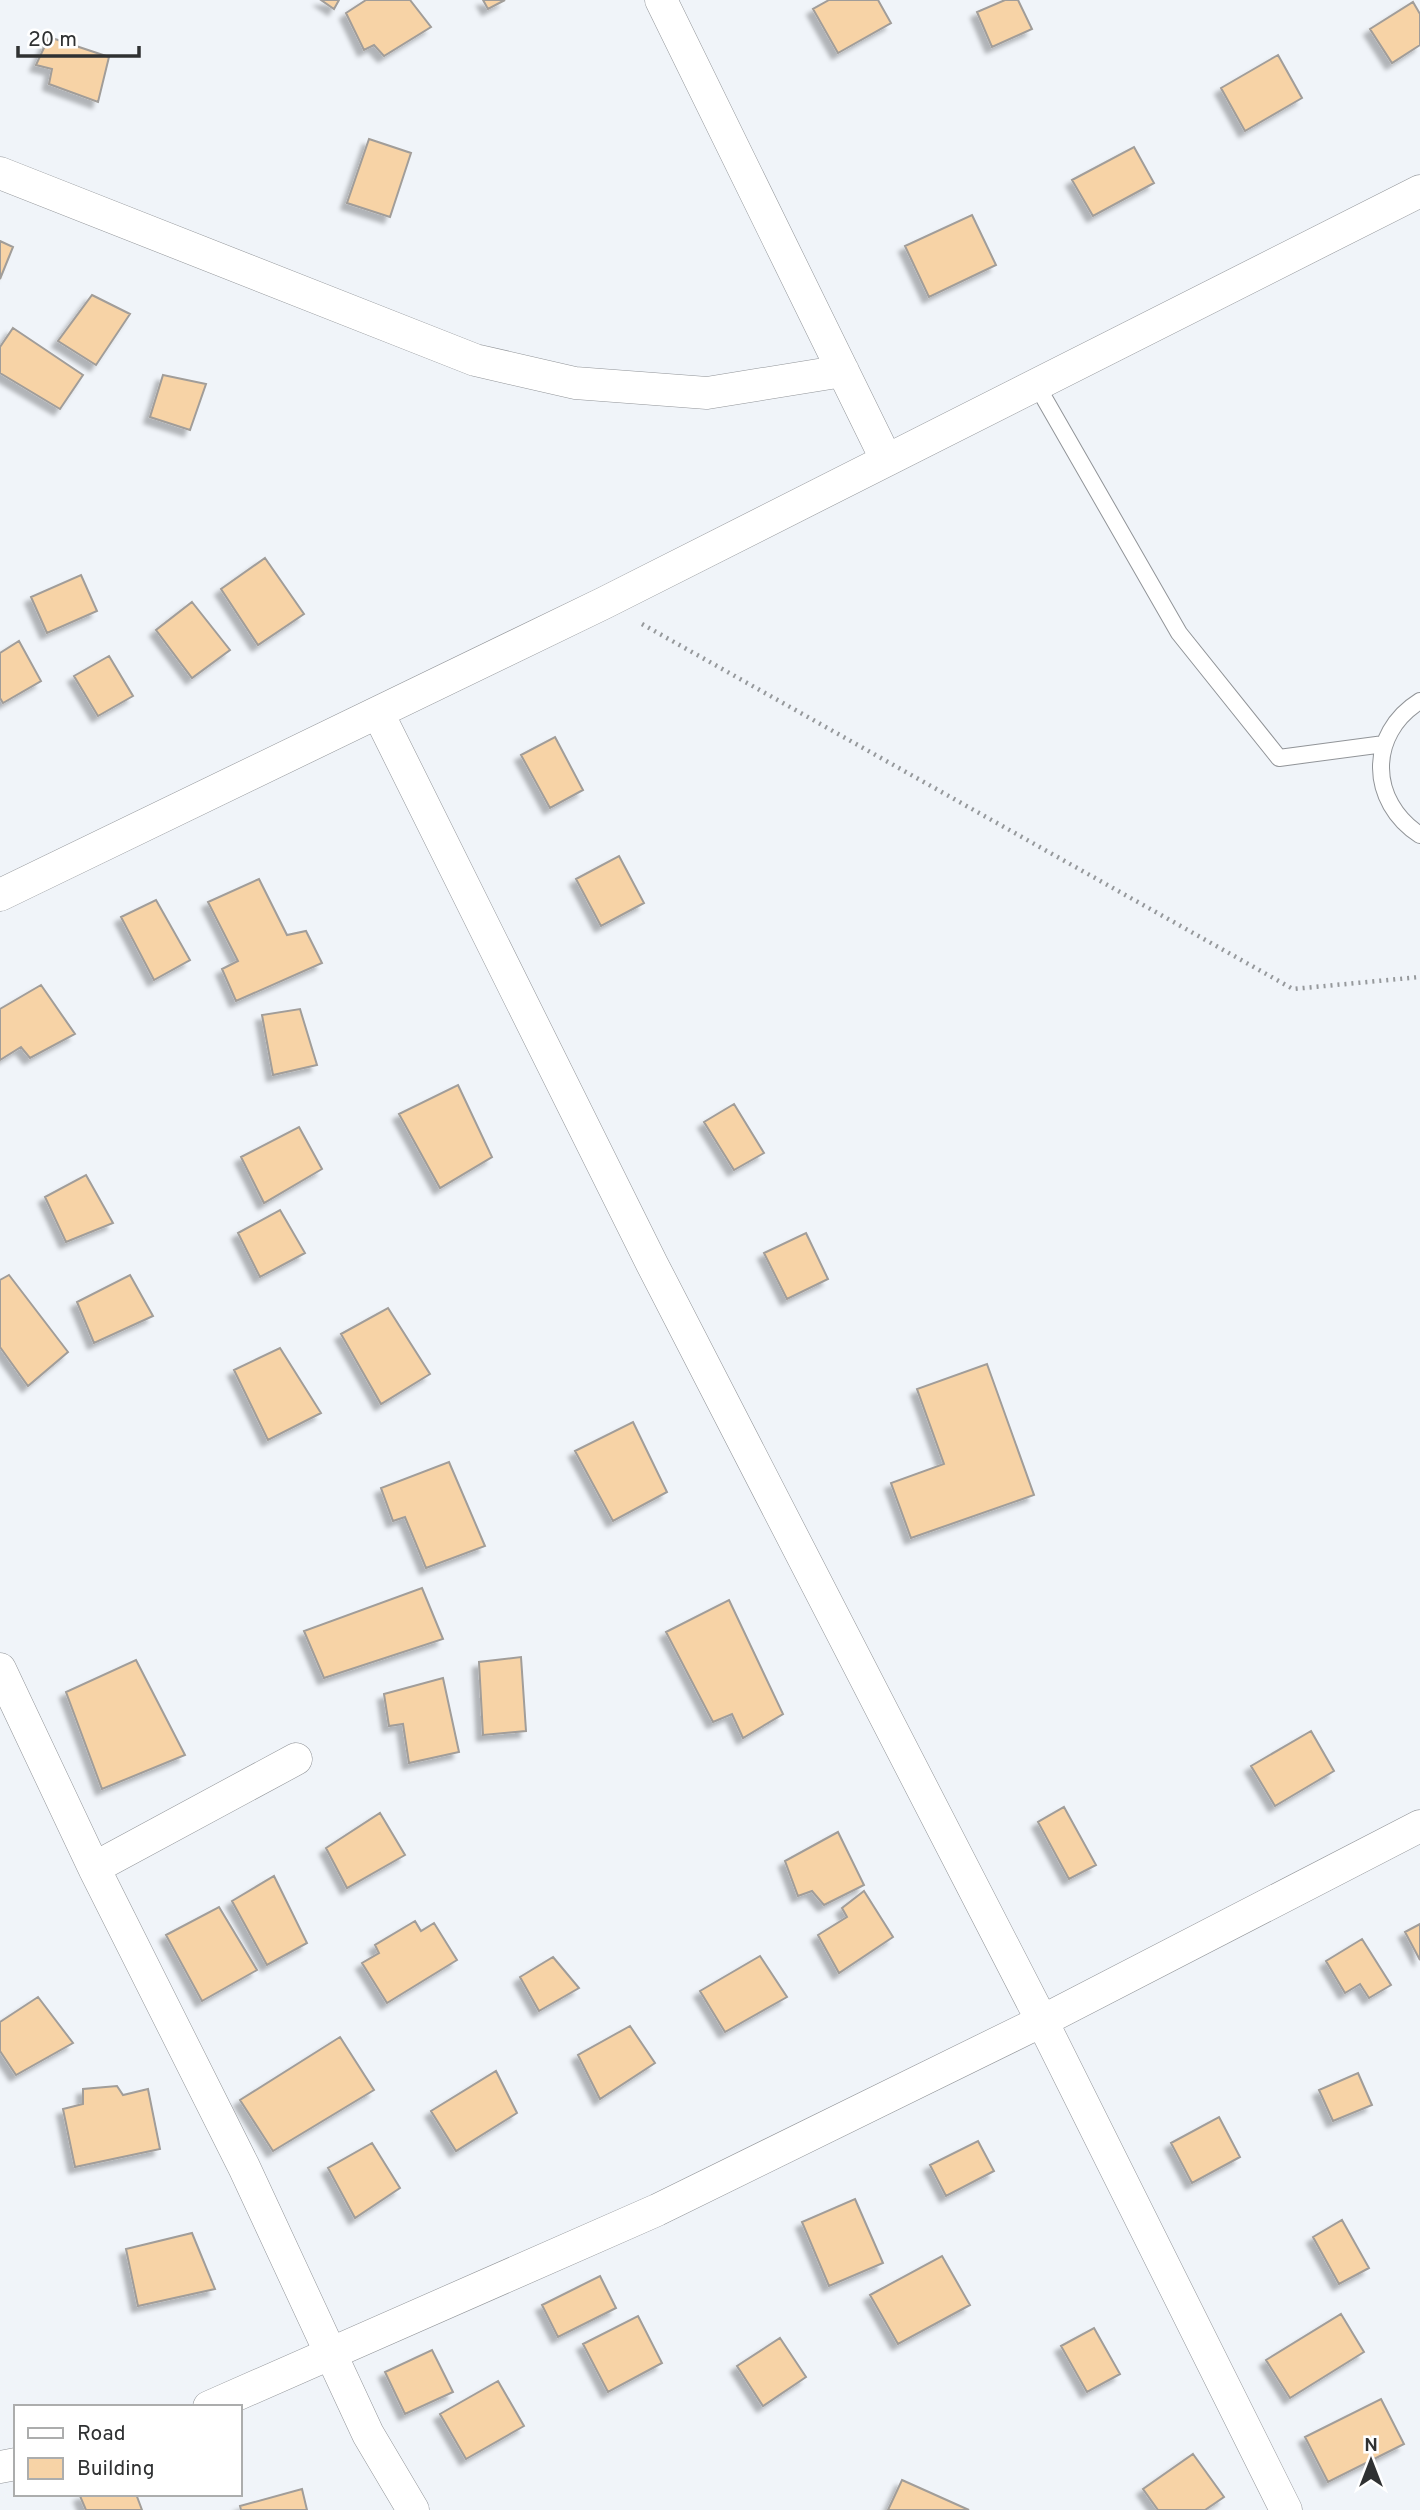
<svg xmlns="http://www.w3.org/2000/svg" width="1420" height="2510" font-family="Overpass,sans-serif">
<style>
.building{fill:#f7d3a6;stroke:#a19d99;stroke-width:2;filter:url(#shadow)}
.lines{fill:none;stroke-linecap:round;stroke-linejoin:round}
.service-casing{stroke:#919498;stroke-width:18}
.minor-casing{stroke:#919498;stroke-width:33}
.path{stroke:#96999c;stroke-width:4.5;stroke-dasharray:2 5;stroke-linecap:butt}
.service{stroke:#fff;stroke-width:16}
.minor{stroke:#fff;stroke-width:32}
</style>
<defs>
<filter id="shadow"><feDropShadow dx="-6" dy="6" stdDeviation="2" flood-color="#0004"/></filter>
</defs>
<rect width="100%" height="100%" fill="#f0f4f9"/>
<!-- building -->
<path class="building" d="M321,0H339L334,9Z
M366,0H410L431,27L384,56L374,45L364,50L346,13Z
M483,0H505L488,9Z
M829,0H878L891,23L838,53L813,9Z
M1005,0H1018L1032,29L992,47L977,12Z
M1413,2L1420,14V45L1392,63L1370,29Z
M49,37L109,57L98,102L49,84L52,69L36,65Z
M1278,55L1302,98L1245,131L1221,88Z
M369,139L411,153L390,217L347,203Z
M1134,147L1154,183L1093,216L1072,180Z
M972,215L996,265L929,297L905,246Z
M0,241L13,247L0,279Z
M92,295L130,314L96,365L58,341Z
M13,328L83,375L60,409L0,373V347Z
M163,375L206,384L190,430L150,417Z
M265,558L304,614L258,645L221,589Z
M81,575L97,611L47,633L31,597Z
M192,602L230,650L192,678L156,630Z
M19,641L41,681L3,703L0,698V653Z
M109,656L133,696L98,716L74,676Z
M555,737L583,790L550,808L521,755Z
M619,856L644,903L601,926L576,879Z
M259,879L287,935L306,931L322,963L236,1001L222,969L238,961L208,902Z
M156,900L190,960L154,980L121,917Z
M41,985L75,1034L30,1058L21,1047L0,1060V1009Z
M300,1009L317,1065L273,1075L262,1015Z
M458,1085L492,1157L440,1188L399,1114Z
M734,1104L764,1153L734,1170L704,1122Z
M299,1127L322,1169L264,1203L241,1157Z
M86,1175L113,1223L66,1242L45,1197Z
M280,1210L305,1253L260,1277L238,1233Z
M806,1233L828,1279L787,1299L764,1253Z
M9,1275L68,1352L28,1386L0,1347V1280Z
M130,1275L153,1316L94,1343L77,1302Z
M388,1308L430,1374L381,1404L341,1334Z
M280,1348L321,1413L268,1440L234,1370Z
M987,1364L1034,1495L911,1538L891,1483L944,1464L917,1389Z
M633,1422L667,1492L613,1521L575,1451Z
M449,1462L485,1546L426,1568L405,1517L393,1521L381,1488Z
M422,1588L443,1639L324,1678L304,1631Z
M729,1600L783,1714L743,1738L732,1714L713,1722L666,1632Z
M521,1657L526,1731L483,1735L479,1662Z
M136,1660L185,1755L102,1789L66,1692Z
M443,1678L459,1752L409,1763L403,1724L389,1726L384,1694Z
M1311,1731L1334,1771L1275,1806L1251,1766Z
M1064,1807L1096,1865L1069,1879L1038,1822Z
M380,1813L405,1855L347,1888L326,1848Z
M838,1832L864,1885L824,1905L812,1891L798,1896L785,1861Z
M274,1876L307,1943L267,1965L232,1901Z
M864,1891L893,1937L839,1973L818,1935L847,1917L842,1908Z
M219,1907L257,1970L202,2001L166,1935Z
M415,1921L421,1931L434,1923L457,1960L387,2003L362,1963L379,1953L375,1945Z
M1420,1924V1960L1405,1932Z
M1362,1939L1391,1985L1369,1998L1360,1984L1345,1993L1326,1961Z
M760,1956L787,1997L725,2032L700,1991Z
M553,1957L579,1988L539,2011L520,1977Z
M38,1997L73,2043L16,2075L0,2051V2022Z
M630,2026L655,2063L600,2099L578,2055Z
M340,2037L374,2090L273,2151L240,2100Z
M496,2071L517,2113L456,2151L431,2111Z
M1358,2073L1372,2105L1333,2121L1319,2090Z
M117,2086L123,2095L148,2089L160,2149L75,2167L63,2109L83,2104V2089Z
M1219,2117L1240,2157L1192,2183L1171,2143Z
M978,2141L994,2171L946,2196L930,2165Z
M372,2143L400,2188L355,2218L328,2168Z
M855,2199L883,2263L829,2286L802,2222Z
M1342,2220L1369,2268L1339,2284L1313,2237Z
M192,2233L215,2289L138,2306L126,2249Z
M942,2256L970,2305L898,2344L870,2295Z
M600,2276L616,2308L558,2337L542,2305Z
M1341,2314L1364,2352L1290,2398L1266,2360Z
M638,2316L662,2363L608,2392L583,2344Z
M1094,2328L1120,2374L1087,2392L1061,2346Z
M780,2338L806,2377L763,2406L737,2366Z
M432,2350L453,2392L405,2414L385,2372Z
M498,2381L524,2426L466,2459L440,2414Z
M1381,2399L1404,2444L1328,2482L1305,2437Z
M1193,2454L1224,2497L1205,2510H1158L1143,2489Z
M902,2480L969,2510H888Z
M302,2489L307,2510H241L240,2506Z
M84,2494H136L142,2510H86L80,2496Z"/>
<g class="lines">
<!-- service casing -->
<g class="service-casing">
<path id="service" d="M1036,384L1179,633L1279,758L1384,744
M1420,701C1367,734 1369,802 1420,835"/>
</g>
<!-- minor casing -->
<g class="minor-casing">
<path id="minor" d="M661,0L886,459
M0,173L475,360L575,383L707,393L843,371
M378,713L652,1264L1042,2021L1286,2510
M0,895L604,603L1420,191
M0,1669L94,1868L244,2167L368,2434L413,2510
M94,1868L296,1759
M209,2407L657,2210L1042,2021L1420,1826
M0,2467L16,2464"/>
</g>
<!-- path -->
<path class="path" d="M642,624L1293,989L1420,977"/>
<!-- service -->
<use href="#service" class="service"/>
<!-- minor -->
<use href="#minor" class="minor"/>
</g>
<!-- legend -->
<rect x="14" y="2405" width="228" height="91" fill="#ffffff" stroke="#acadad" stroke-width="2"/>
<rect x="28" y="2428" width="35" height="10" fill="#ffffff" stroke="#acadad" stroke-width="2"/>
<text x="77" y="2440" font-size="21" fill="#2f3132">Road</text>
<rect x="28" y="2458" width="35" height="21" fill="#f7d3a6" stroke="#acadad" stroke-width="2"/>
<text x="77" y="2475" font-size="21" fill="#2f3132">Building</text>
<!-- north arrow -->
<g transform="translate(1371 2461)" stroke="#ffffff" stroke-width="5" paint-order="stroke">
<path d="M0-5L12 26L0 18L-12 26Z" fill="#2f3132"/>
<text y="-10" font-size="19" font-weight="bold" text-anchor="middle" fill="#2f3132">N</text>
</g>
<!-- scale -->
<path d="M18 46v10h121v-10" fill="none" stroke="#2f3132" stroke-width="3.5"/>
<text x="28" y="46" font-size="21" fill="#2f3132" stroke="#ffffff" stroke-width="5" paint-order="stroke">20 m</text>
</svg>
